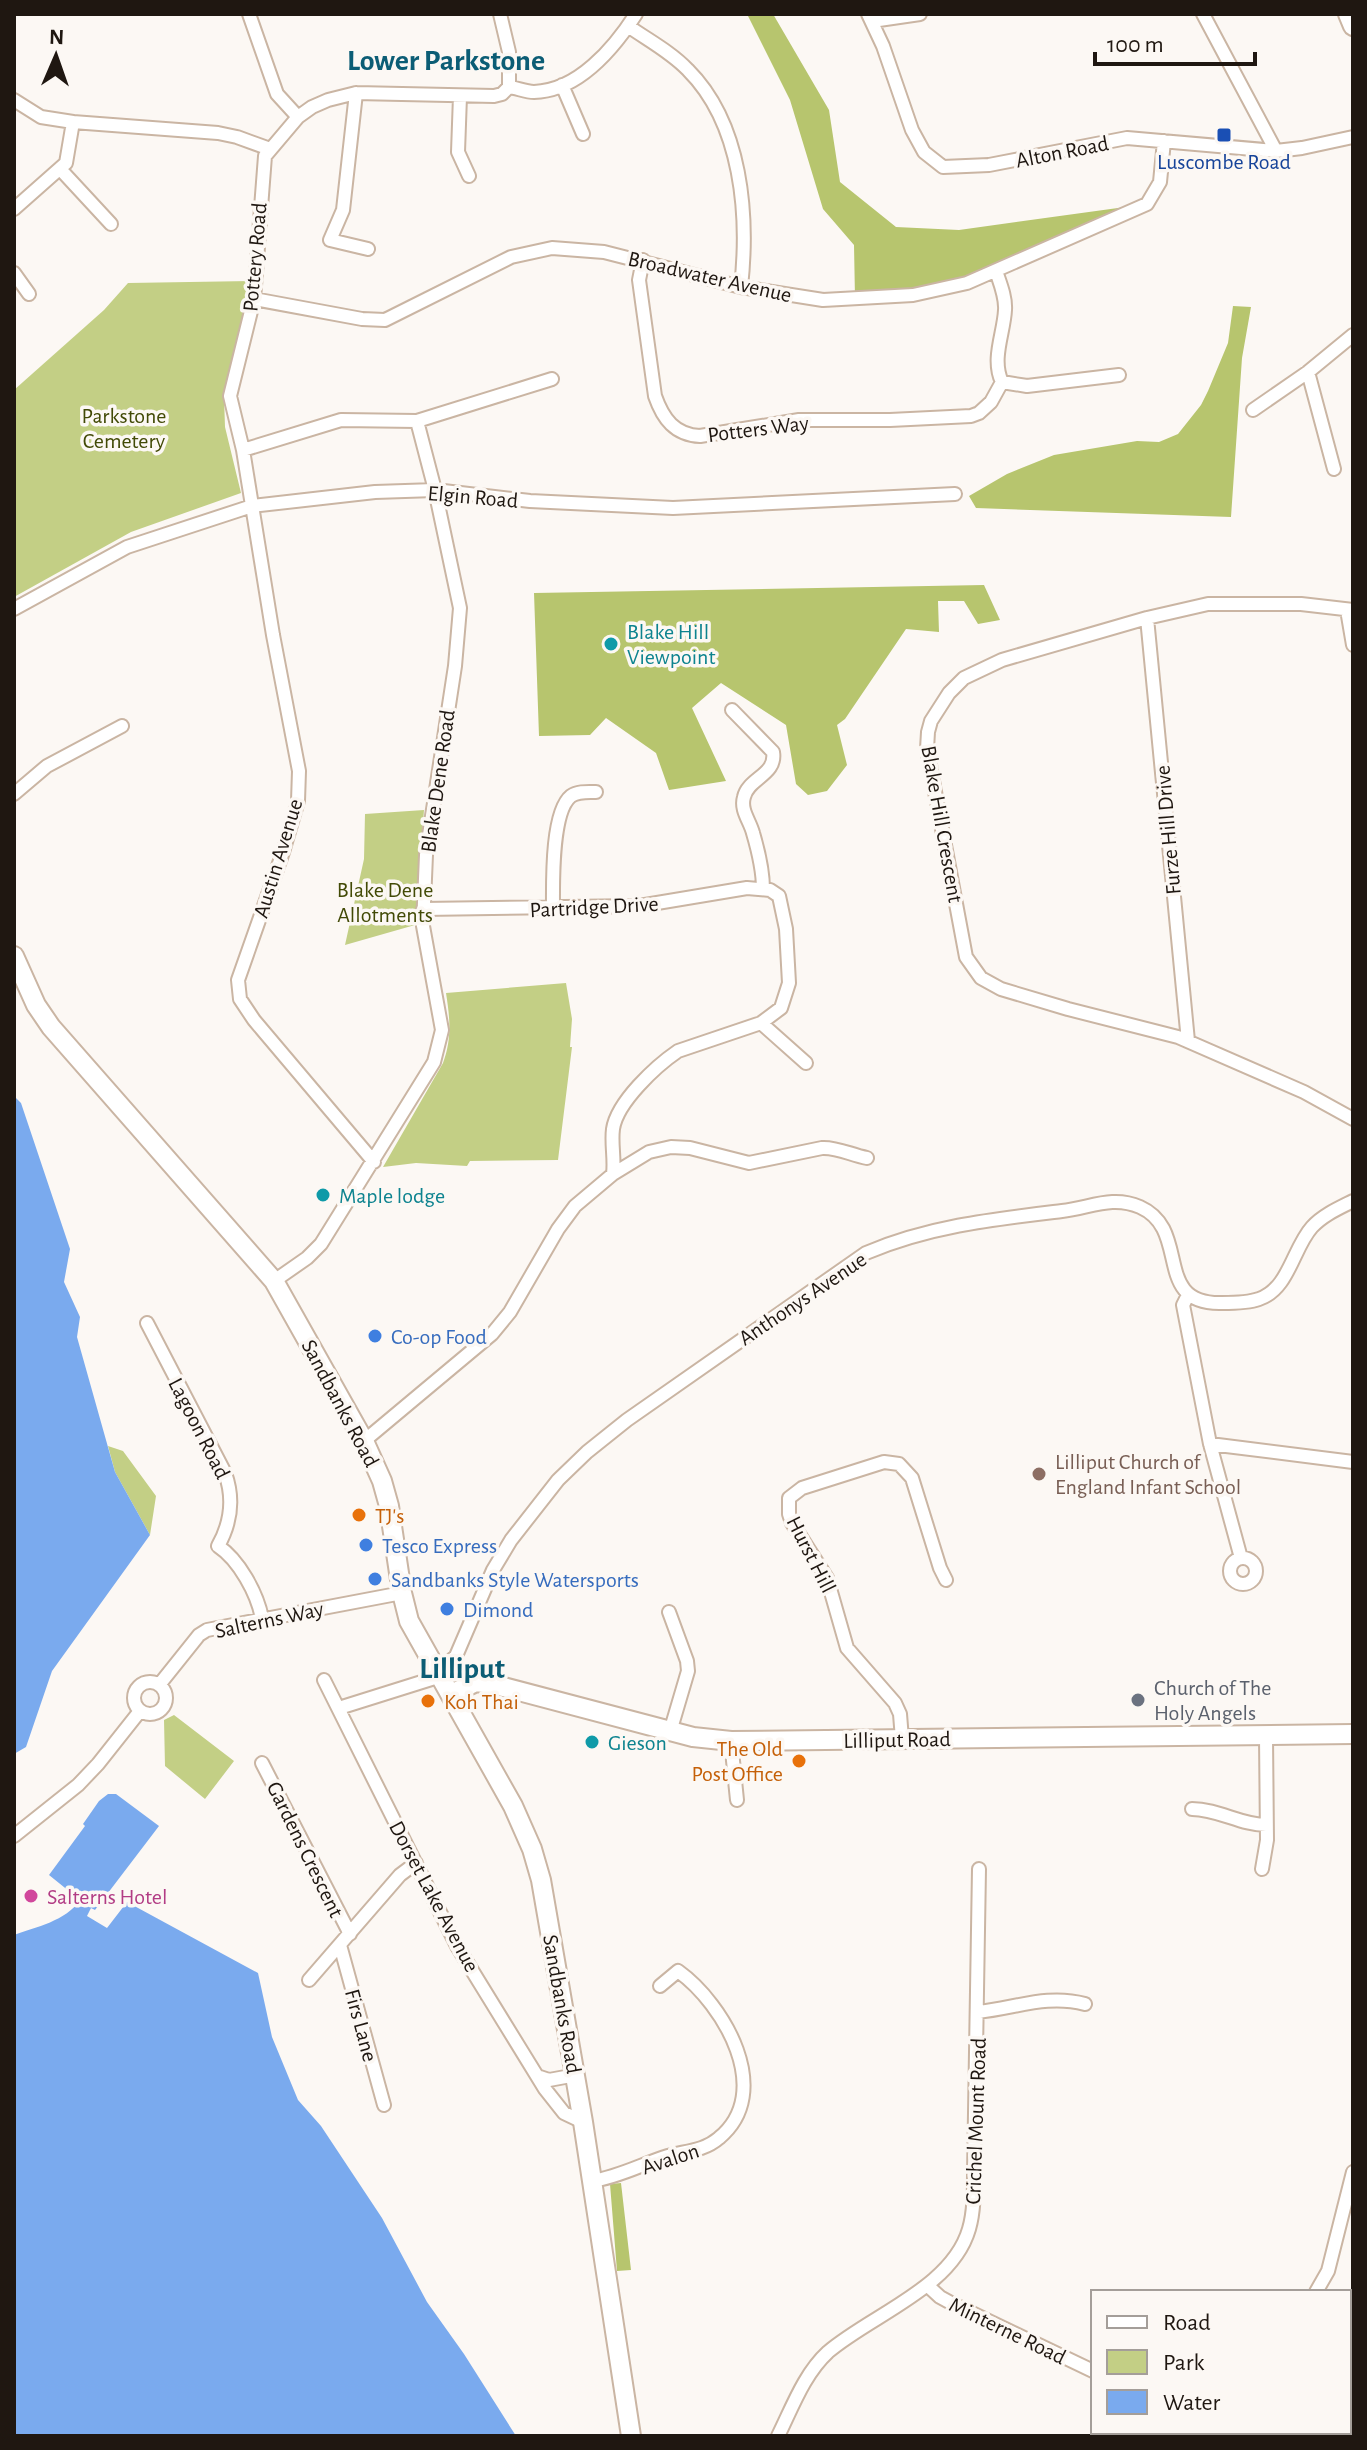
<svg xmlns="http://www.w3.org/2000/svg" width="1367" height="2450" font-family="'Alegreya Sans',sans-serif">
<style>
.green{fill:#c3cf85}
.forest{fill:#b7c56e}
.water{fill:#7aaaee}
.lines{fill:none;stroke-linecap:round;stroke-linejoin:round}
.street-casing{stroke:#cab5a3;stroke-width:16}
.secondary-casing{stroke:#cab5a3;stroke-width:22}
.street{stroke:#fff;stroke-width:12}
.secondary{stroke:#fff;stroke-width:18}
.transit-dot{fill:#1a4fb4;stroke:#fcf8f4;stroke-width:3}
.culture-dot{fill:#0f9aa8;stroke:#fcf8f4;stroke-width:3}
.shop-dot{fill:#3f7fe0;stroke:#fcf8f4;stroke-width:3}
.education-dot{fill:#8d6e63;stroke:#fcf8f4;stroke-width:3}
.food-dot{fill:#e8710a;stroke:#fcf8f4;stroke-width:3}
.worship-dot{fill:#6b7280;stroke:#fcf8f4;stroke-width:3}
.hotel-dot{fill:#d1479c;stroke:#fcf8f4;stroke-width:3}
.labels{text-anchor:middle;stroke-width:7;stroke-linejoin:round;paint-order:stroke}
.street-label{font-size:22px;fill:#1f1711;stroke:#fcf8f4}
.transit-label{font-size:22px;fill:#164399;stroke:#fcf8f4}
.park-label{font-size:22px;fill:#424a06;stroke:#fcf8f4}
.culture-label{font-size:22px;fill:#0d838f;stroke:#fcf8f4;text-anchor:start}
.shop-label{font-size:22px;fill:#366cbe;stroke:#fcf8f4;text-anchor:start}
.education-label{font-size:22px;fill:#785e54;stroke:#fcf8f4;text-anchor:start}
.food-label{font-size:22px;fill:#c56008;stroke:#fcf8f4;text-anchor:start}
.worship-label{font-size:22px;fill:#5b616d;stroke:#fcf8f4;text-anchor:start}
.hotel-label{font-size:22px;fill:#b23c85;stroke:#fcf8f4;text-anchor:start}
.district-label{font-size:30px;font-weight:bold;fill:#0c5d75;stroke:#fcf8f4}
</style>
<rect width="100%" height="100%" fill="#fcf8f4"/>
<!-- green -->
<path class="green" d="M251,281L249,299L224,397L225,427L241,493L131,532L14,597V390L104,310L128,283Z
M424,810L415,925L345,945L364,859L365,814Z
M566,983L572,1019L570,1047H572L558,1160L470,1161L467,1166L416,1163L383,1167L443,1063C452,1039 450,1018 446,993Z
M108,1446L123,1451L156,1496L150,1535L115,1472Z
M174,1715L234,1761L205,1799L165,1766L164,1720Z"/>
<!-- forest -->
<path class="forest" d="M747,14H773L829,110L840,182L896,227L959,230L1147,204L967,283L855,298L854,245L823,209L790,100Z
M1233,306L1251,307L1242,358L1231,517L976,508L969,496L1007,474L1054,455L1137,441L1159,442L1178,434L1201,405L1208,391L1228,343Z
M984,585L1000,620L978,624L964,601H938L939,632L906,629L845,719L837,725L847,765L827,791L808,795L796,784L786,725L721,683L692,708L726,781L669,790L656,753L606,718L590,735L539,736L534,593Z
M621,2183L631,2270L617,2271L610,2184Z"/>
<!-- water -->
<path class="water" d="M14,1096L21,1103L70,1249L64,1282L80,1317L77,1337L115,1472L150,1535L52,1671L26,1747L14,1754Z
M108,1794H116L159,1826L95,1910L91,1908L87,1916L107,1928L127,1902L258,1973L272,2037L298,2100L321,2126L382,2218L427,2302L464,2354L516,2436H14V1935C36,1927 66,1921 80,1900L49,1875L85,1826L83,1824L99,1801Z"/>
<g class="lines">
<!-- street casing -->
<g class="street-casing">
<path id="street" d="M249,14L277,94L298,117
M500,14L509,52V87
M868,14L883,46L912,130L924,152L943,167L989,165L1127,138L1276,151L1302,148L1353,137
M1203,14L1276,151
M872,21L920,14
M628,26C648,40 671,52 688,70C742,124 749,215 741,287
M562,85L583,134
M356,93L343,210L330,240L368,249
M460,96L458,152L469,176
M14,100L41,117L73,122L218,133L237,137L270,149
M61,170L111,224
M14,209L66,163L73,122
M643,260L639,280L655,396C663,419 675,435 700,436L799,420H890L971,416L979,413L991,402L1002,382C991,359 1004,333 1005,310C1006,297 1000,283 996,271
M14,273L29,294
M254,299L362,319L385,320L511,257L552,248L604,252L741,287L823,300L913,295L967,283L1147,204L1160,182L1164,141
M1308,372L1334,469
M1002,382L1027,386L1119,375
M1253,410L1308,372L1353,335
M243,450L341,420L417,421L552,379
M14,609L127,547L252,506L375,492L435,490L530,501L673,508L955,494
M1347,610L1353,645
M1353,610L1301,604H1208L1147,618L1002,660L964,678L949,693L931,721L928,732L927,749L966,957L981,978L1001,989L1068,1009L1178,1037L1304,1092L1353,1119
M1147,618L1188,1041
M732,710L773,752C777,775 748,778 744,797C740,810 750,821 753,833C758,850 763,871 763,889
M14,794L47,766L122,726
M553,909C553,884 551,812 571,796C578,791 588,792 596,792
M761,1023L806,1063
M374,1162L254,1020L240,999L238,980L283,852L298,801L299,771L273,635L243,450L230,396L254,299L265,156L298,117L312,107L328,100L356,93L494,96L502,94L509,87C517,88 526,92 534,92C578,91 614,48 636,14
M613,1174L649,1152L671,1147L690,1148L749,1163L822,1148C837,1147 851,1155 867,1158
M274,1281L307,1258L321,1244L434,1062L442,1030L423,926L426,855L455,666L460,608L435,490L417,421
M1188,1295L1183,1305L1210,1444L1241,1558
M147,1323L225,1473C234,1498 231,1523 218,1546C239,1560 257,1593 262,1618
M364,1441L492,1334L510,1312L558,1229L575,1206L613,1174C615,1159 611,1144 613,1129C617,1102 656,1066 678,1051L761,1023L781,1008L789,983L786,929L779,896L770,890L747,888L639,906L423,909
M1210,1444L1353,1462
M1230 1571a13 13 0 1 1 26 0a13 13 0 1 1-26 0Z
M669,1612L687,1661L688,1671L670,1732
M439,1671L456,1656L493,1570L511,1540L558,1480L587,1452L627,1420L866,1253C929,1226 995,1219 1062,1211C1090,1208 1112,1195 1140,1207C1192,1230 1151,1305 1222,1303C1234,1303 1248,1303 1259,1299C1289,1289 1293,1248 1312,1227C1323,1215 1339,1208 1353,1201
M324,1680L457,1946L545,2089L564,2113L583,2122
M134 1698a16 16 0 1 1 32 0a16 16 0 1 1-32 0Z
M159,1685L199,1635L207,1630L402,1593
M339,1708L441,1676
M902,1739L900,1714L895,1703L847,1648L827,1578L792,1523L789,1514V1498L802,1488L884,1462L899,1464L912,1478L940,1568L946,1580
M731,1741L737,1800
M262,1763L350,1934
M1192,1809C1218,1809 1241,1825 1266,1825
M14,1836L78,1785L98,1764L140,1711
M1262,1869L1267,1840L1266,1737
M340,1945L384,2105
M309,1980L400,1875L416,1863
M978,2012C1016,2008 1047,1994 1085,2004
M540,2077L549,2080L576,2075
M592,2181C619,2177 642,2164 668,2156C686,2151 704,2151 719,2138C775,2092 724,2004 678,1971L660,1986
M927,2285L940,2297L951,2303L1093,2371
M1316,2292L1328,2271L1353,2172
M1203,2432L1204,2436
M1221,2432L1229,2436
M778,2436C792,2408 804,2374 828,2352C871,2315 952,2288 969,2229C974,2212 974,2192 974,2174L979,1869
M1240,2436L1242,2432"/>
</g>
<!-- secondary casing -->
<g class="secondary-casing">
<path id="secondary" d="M1348,14L1353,26
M14,956L36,1005L51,1027L274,1281L364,1441L382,1481L389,1506L402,1593L409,1621L513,1806L532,1849L541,1880L583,2122L631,2436
M451,1694L476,1682L492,1684L693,1737L731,1741L1353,1734"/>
</g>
<!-- street -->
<use href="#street" class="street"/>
<!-- secondary -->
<use href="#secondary" class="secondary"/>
</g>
<!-- markers -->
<rect class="transit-dot" x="1216" y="127" width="16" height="16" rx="4"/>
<g class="culture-dot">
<circle cx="611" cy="644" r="8"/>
<circle cx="323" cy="1195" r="8"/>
<circle cx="592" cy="1742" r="8"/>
</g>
<g class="shop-dot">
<circle cx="375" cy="1336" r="8"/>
<circle cx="366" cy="1545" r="8"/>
<circle cx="375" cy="1579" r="8"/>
<circle cx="447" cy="1609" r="8"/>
</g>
<circle class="education-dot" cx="1039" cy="1474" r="8"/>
<g class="food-dot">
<circle cx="359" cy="1515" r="8"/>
<circle cx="428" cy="1701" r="8"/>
<circle cx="799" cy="1761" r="8"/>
</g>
<circle class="worship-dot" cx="1138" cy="1700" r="8"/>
<circle class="hotel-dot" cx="31" cy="1896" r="8"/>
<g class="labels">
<!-- street labels -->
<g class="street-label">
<text transform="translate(1062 151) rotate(-11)" y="8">Alton Road</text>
<text transform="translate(254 257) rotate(-85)" y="8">Pottery Road</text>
<text transform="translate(710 276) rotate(13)" y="8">Broadwater Avenue</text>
<text transform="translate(758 428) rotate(-7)" y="8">Potters Way</text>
<text transform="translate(473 496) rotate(5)" y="8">Elgin Road</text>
<text transform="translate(437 781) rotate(-82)" y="8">Blake Dene Road</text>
<text transform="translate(943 824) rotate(80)" y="8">Blake Hill Crescent</text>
<text transform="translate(1167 830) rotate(-95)" y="8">Furze Hill Drive</text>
<text transform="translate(277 858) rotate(-73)" y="8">Austin Avenue</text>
<text transform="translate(594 906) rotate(-3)" y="8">Partridge Drive</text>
<text transform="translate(802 1298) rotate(-34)" y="8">Anthonys Avenue</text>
<text transform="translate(341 1403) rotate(62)" y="8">Sandbanks Road</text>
<text transform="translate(200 1428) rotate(63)" y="8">Lagoon Road</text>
<text transform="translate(812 1554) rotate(63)" y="8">Hurst Hill</text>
<text transform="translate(269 1619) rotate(-12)" y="8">Salterns Way</text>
<text transform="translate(897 1739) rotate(-1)" y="8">Lilliput Road</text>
<text transform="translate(306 1849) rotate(64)" y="8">Gardens Crescent</text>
<text transform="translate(435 1896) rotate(62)" y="8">Dorset Lake Avenue</text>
<text transform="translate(563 2004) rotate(80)" y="8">Sandbanks Road</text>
<text transform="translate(362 2025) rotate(75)" y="8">Firs Lane</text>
<text transform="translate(975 2121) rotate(-88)" y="8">Crichel Mount Road</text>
<text transform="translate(670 2158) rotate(-18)" y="8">Avalon</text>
<text transform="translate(1008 2330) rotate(26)" y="8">Minterne Road</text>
</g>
<!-- transit labels -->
<g class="transit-label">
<text x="1224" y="169">Luscombe Road</text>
</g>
<!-- park labels -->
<g class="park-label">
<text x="124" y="423">Parkstone<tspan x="124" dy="25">Cemetery</tspan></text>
<text x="385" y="897">Blake Dene<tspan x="385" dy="25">Allotments</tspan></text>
</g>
<!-- culture labels -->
<g class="culture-label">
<text x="627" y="639">Blake Hill<tspan x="627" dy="25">Viewpoint</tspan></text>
<text x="339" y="1203">Maple lodge</text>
<text x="608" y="1750">Gieson</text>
</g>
<!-- shop labels -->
<g class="shop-label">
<text x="391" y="1344">Co-op Food</text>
<text x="382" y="1553">Tesco Express</text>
<text x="391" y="1587">Sandbanks Style Watersports</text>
<text x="463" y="1617">Dimond</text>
</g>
<!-- education labels -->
<g class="education-label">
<text x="1055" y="1469">Lilliput Church of<tspan x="1055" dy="25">England Infant School</tspan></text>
</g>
<!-- food labels -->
<g class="food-label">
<text x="375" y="1523">TJ's</text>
<text x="444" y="1709">Koh Thai</text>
<text x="783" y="1756" text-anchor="end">The Old<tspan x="783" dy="25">Post Office</tspan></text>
</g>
<!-- worship labels -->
<g class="worship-label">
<text x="1154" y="1695">Church of The<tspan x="1154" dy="25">Holy Angels</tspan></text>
</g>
<!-- hotel labels -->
<g class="hotel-label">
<text x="47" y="1904">Salterns Hotel</text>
</g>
<!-- district labels -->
<g class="district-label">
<text x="446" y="70">Lower Parkstone</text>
<text x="462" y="1678">Lilliput</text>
</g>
</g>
<!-- border -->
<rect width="1367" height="2450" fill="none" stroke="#1f1711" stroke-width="32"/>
<!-- legend -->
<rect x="1091" y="2290" width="260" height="144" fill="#fcf8f4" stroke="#a49e99" stroke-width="2"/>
<rect x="1107" y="2316" width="40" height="12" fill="#ffffff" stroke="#a49e99" stroke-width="2"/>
<text x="1163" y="2330" font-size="24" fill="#1f1711">Road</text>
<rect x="1107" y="2350" width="40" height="24" fill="#c3cf85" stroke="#a49e99" stroke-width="2"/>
<text x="1163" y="2370" font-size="24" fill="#1f1711">Park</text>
<rect x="1107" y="2390" width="40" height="24" fill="#7aaaee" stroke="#a49e99" stroke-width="2"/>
<text x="1163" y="2410" font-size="24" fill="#1f1711">Water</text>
<!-- north arrow -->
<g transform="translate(56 56) rotate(2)" stroke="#fcf8f4" stroke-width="6" paint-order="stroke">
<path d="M0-6L14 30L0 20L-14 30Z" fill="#1f1711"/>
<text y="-12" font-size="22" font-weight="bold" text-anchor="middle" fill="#1f1711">N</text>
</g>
<!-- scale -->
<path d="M1095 52v12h160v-12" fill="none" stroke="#1f1711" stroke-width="4"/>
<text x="1107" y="52" font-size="24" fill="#1f1711" stroke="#fcf8f4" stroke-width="6" paint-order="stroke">100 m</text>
</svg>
